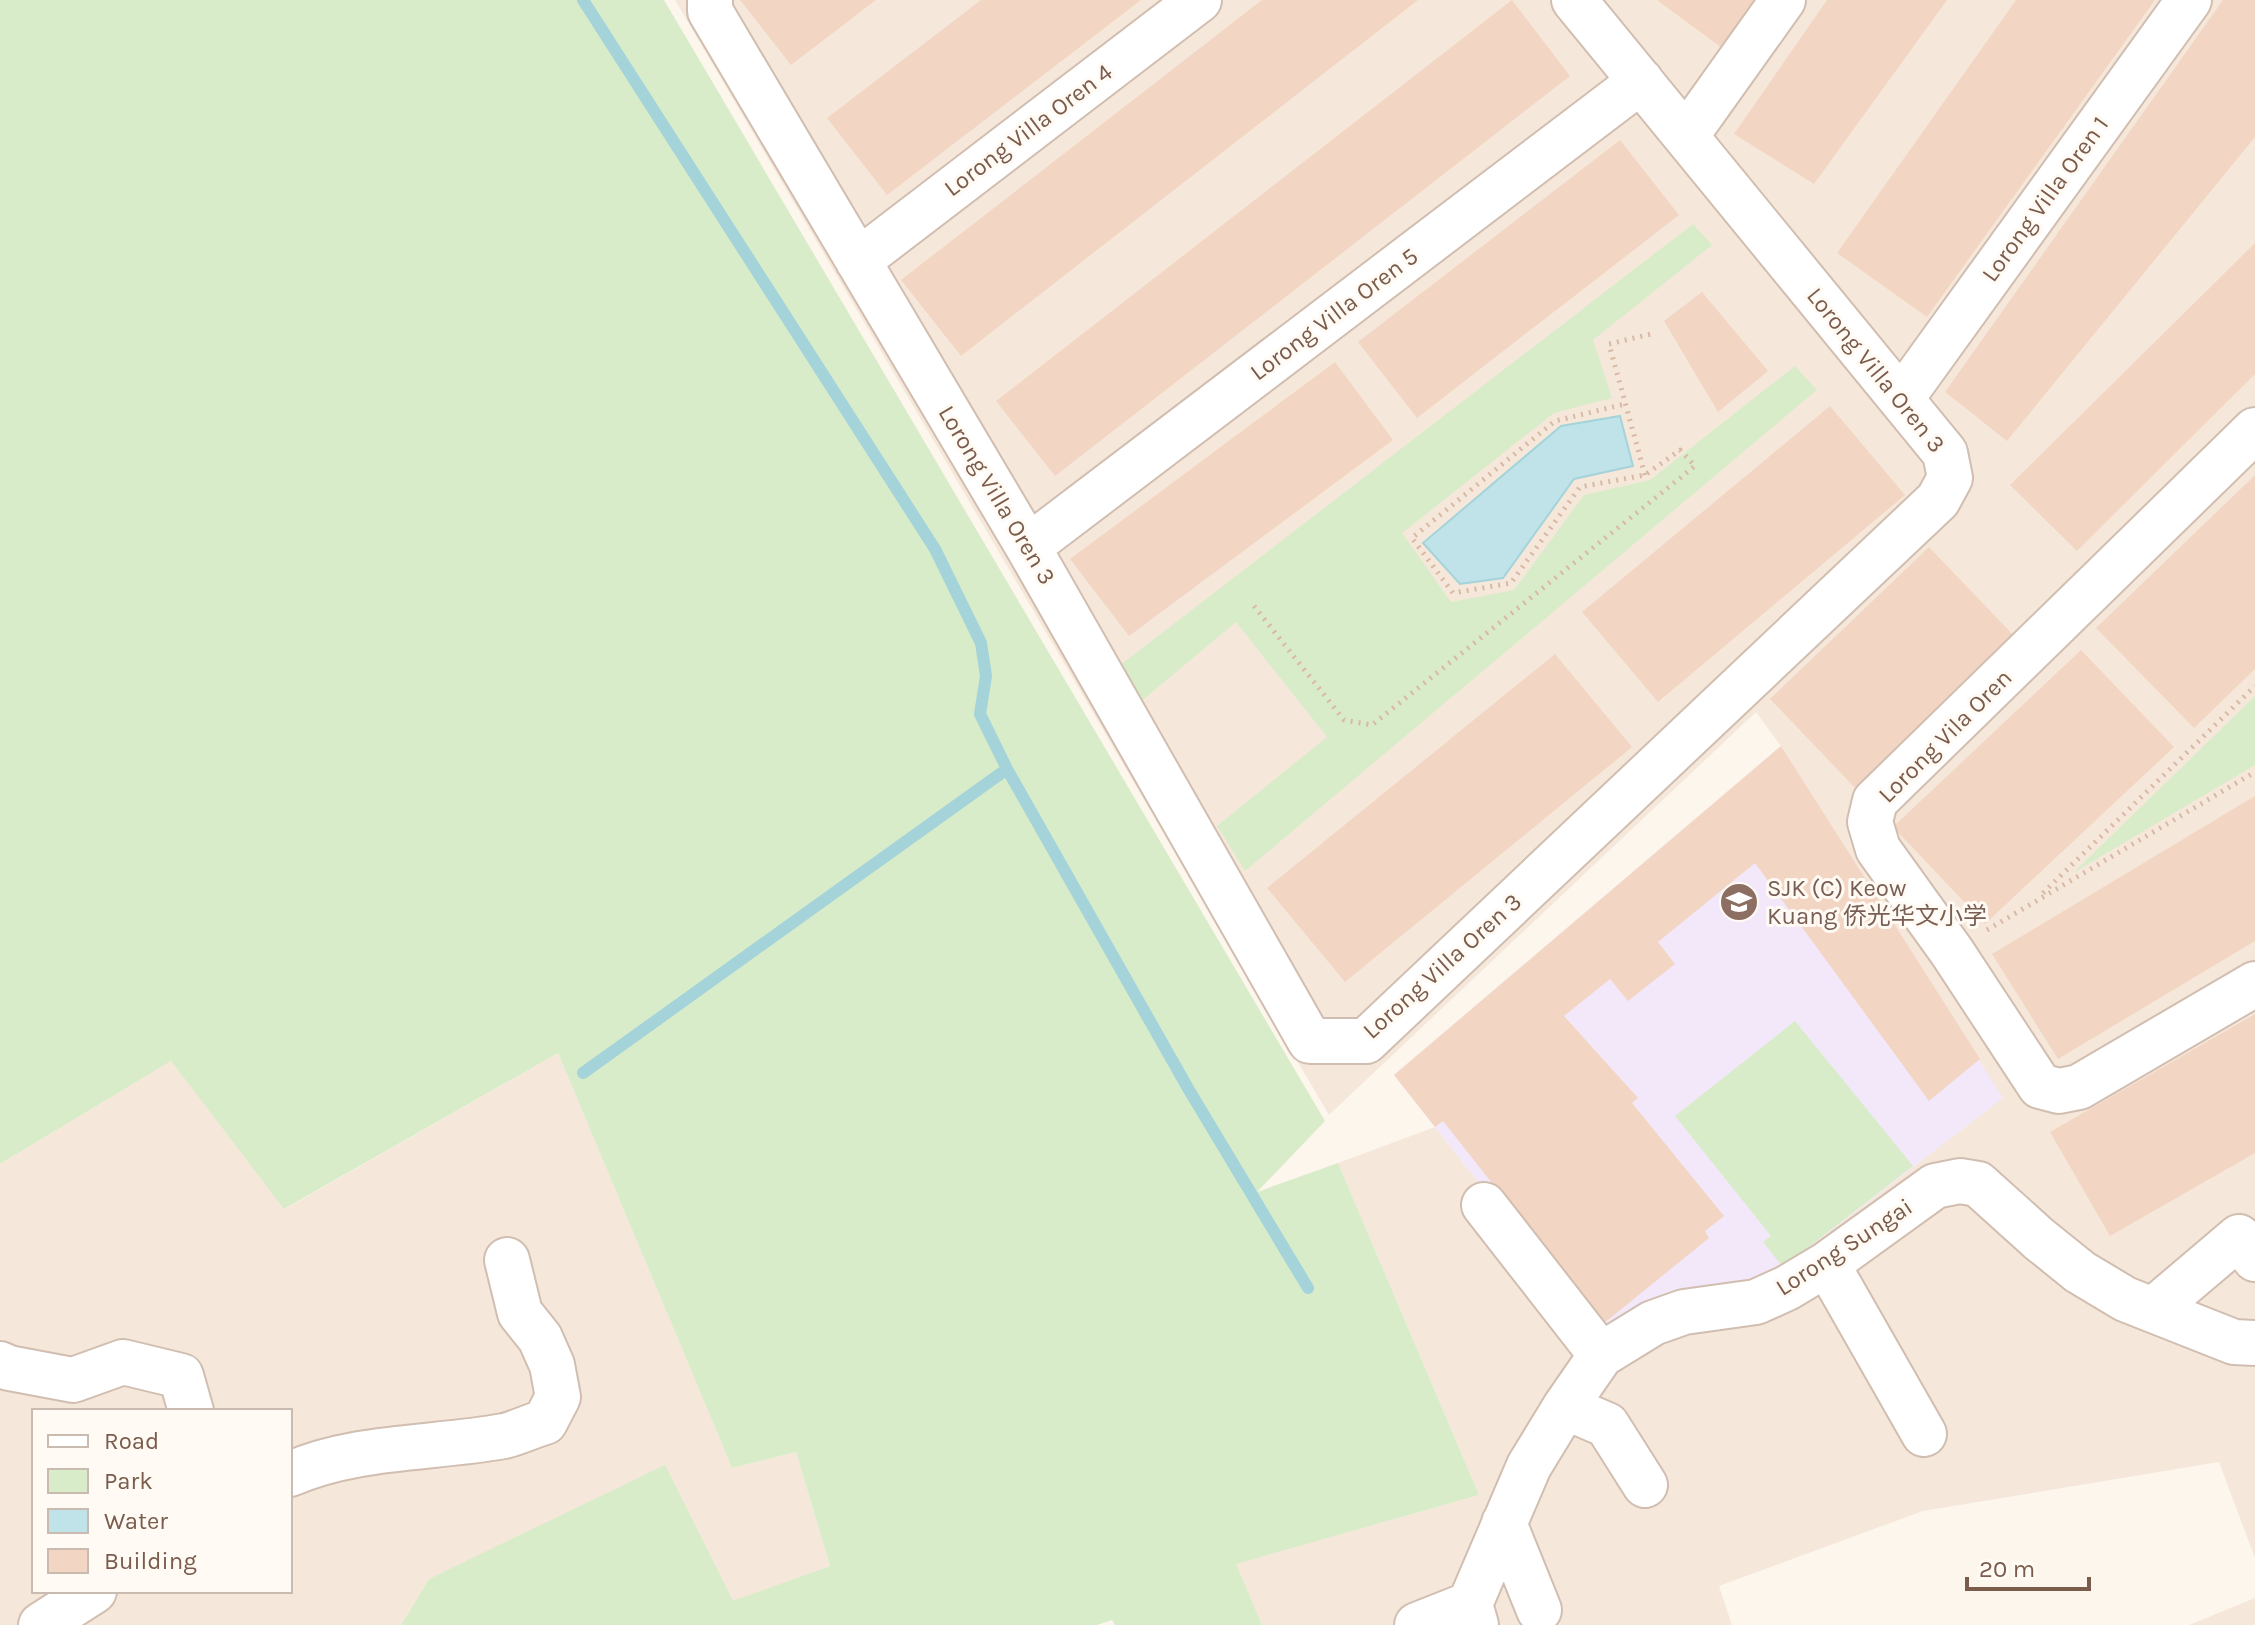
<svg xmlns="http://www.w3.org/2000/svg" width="2255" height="1625" font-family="Karla,'Noto Sans SC',sans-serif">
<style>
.residential{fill:#f5e8da;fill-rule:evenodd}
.education{fill:#f3e8fa}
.green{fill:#d8ecc9}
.water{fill:#bfe3e8;stroke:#a5d3da;stroke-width:2}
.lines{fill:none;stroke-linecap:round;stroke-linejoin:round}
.stream{stroke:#a5d3da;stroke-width:12}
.building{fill:#f3d5c3}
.minor-casing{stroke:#d1beb0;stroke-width:48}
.path{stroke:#d9b8a5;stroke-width:5;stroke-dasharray:2 6;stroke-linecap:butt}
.minor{stroke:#fff;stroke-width:44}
.labels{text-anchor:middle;stroke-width:6;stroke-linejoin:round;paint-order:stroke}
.street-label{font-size:24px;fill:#7a5c4d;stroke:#fffaf3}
.education-label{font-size:24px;fill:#785e54;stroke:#fffaf3;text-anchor:start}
</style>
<rect width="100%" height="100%" fill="#fdf6ec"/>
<!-- residential -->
<path class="residential" d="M675,0H2255V1558L2219,1462L1923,1511L1719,1586L1732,1625H1262L1235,1564L1479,1495L1338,1163L1435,1127L1600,1337L1658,1298L1759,1286L2002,1098L1781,746L1756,712L1329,1115Z
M558,1053L732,1468L796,1452L830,1566L733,1602L429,1579L401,1625H0V1164L171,1061L285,1209ZM34,1411H290V1591H34Z
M2255,1598V1625H2189Z"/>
<!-- education -->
<path class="education" d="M1781,746L2003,1098L1759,1286L1658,1298L1600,1337L1394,1075Z"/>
<!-- green -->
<path class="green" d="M0,0H664L1325,1121L1257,1192L1338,1163L1479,1495L1236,1564L1262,1625H1115L1112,1620L1097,1625H401L429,1579L665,1465L733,1601L830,1566L796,1452L732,1468L558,1053L284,1209L171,1061L0,1164Z
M1693,224L1712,245L1593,340L1612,398L1554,413L1402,533L1451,602L1514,590L1584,495L1650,480L1795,366L1817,390L1245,871L1217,826L1327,737L1236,622L1139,703L1119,666Z
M2255,696V765L2073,873Z
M1795,1021L1913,1166L1783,1267L1763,1242L1771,1236L1675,1116Z"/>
<!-- water -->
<path class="water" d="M1620,416L1633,466L1574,479L1503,578L1460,584L1423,543L1561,426Z"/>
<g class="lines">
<!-- stream -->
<path class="stream" d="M583,0L935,549L981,643L986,676L980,714L1007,769L1189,1090L1308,1288
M583,1073L1007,769"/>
</g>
<!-- building -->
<path class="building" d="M740,0H876L791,65Z
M981,0H1141L887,195L827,118Z
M1262,0H1418L961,356L901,280Z
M1512,0L1570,76L1055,476L996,401Z
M1657,0H1756L1722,48Z
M1827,0H1947L1814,184L1734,134Z
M2016,0H2155L1927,317L1837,253Z
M2223,0H2255V137L2007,441L1945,392Z
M1620,140L1679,215L1417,418L1358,342Z
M2255,243V374L2077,551L2010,485Z
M1702,292L1768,371L1718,412L1664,321Z
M1335,362L1393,440L1129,636L1070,559Z
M1830,406L1905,495L1658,702L1582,612Z
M2255,475V669L2194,728L2096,628Z
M1929,547L2018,640L1859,792L1770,699Z
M2081,650L2174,747L1985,924L1893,827Z
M1555,654L1632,747L1345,982L1267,888Z
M1781,746L1980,1059L1929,1101L1755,863L1658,942L1675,964L1628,1001L1610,979L1564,1016L1638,1098L1632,1103L1724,1216L1705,1231L1709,1238L1603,1324L1443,1121L1435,1127L1394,1075Z
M2255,796V941L2058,1059L1992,954Z
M2255,1014V1153L2110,1236L2050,1132Z"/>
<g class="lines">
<!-- minor casing -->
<g class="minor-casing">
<path id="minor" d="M710,0V11L1028,547L1310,1041H1366L1938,500L1950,478L1945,453L1574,0
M1686,136L1783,0
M858,261L1199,0
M1901,399L2189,0
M2255,430L1875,801L1870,822L1878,849L1952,952L2040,1086L2059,1091L2079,1087L2255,984
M1028,547L1641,81
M1484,1205L1601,1355
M1827,1264L1924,1434
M2153,1310L2239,1237L2255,1259
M0,1364L9,1368L73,1380L123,1362L181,1376L191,1411
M1565,1407L1607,1425L1645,1485
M290,1474C357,1445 432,1449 504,1436C517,1433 531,1426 545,1422L558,1397L552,1365L540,1338L520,1313L507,1260
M1504,1523L1539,1610
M41,1625L94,1591
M1417,1625L1470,1604
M1476,1625L1470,1604L1529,1466L1565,1407L1601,1355L1653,1323L1684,1312L1756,1302L1787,1288L1827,1264L1935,1186L1960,1181L1978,1184L2039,1239L2080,1272L2125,1299L2234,1342L2255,1343"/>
</g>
<!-- path -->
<path class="path" d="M1645,475L1609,344L1651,334
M1254,606L1344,720L1372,725L1695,466L1680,450L1645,475L1580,487L1511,583L1453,593L1412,538L1555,421L1625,404
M2043,893L2255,686
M1987,930L2255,772"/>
<!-- minor -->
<use href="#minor" class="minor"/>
</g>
<!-- icons -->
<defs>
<g id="school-disc" transform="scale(2)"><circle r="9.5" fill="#8d6e63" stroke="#fffaf3"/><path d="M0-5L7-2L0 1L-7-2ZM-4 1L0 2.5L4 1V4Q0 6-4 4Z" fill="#fff"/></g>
</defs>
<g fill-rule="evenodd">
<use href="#school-disc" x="1739" y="902"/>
</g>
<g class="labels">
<!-- street labels -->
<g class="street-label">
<text transform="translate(1028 130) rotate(-37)" y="8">Lorong Villa Oren 4</text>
<text transform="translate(2045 199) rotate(-54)" y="8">Lorong Villa Oren 1</text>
<text transform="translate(1334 314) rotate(-37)" y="8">Lorong Villa Oren 5</text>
<text transform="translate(1876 370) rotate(51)" y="8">Lorong Villa Oren 3</text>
<text transform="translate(997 495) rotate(59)" y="8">Lorong Villa Oren 3</text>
<text transform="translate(1945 736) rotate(-45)" y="8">Lorong Vila Oren</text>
<text transform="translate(1442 966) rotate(-42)" y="8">Lorong Villa Oren 3</text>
<text transform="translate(1844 1247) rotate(-33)" y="8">Lorong Sungai</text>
</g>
<!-- education labels -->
<g class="education-label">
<text x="1767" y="896">SJK (C) Keow<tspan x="1767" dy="28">Kuang 侨光华文小学</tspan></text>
</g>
</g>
<!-- legend -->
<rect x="32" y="1409" width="260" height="184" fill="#fffaf3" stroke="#cabbb1" stroke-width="2"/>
<rect x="48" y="1435" width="40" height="12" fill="#ffffff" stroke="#cabbb1" stroke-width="2"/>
<text x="104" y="1449" font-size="24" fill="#7a5c4d">Road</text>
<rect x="48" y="1469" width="40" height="24" fill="#d8ecc9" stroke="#cabbb1" stroke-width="2"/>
<text x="104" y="1489" font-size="24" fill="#7a5c4d">Park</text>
<rect x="48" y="1509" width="40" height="24" fill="#bfe3e8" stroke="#cabbb1" stroke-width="2"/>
<text x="104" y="1529" font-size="24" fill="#7a5c4d">Water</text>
<rect x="48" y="1549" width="40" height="24" fill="#f3d5c3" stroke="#cabbb1" stroke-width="2"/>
<text x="104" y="1569" font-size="24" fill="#7a5c4d">Building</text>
<!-- scale -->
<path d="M1967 1577v12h122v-12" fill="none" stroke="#7a5c4d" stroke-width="4"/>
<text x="1979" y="1577" font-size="24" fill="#7a5c4d" stroke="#fffaf3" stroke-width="6" paint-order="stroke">20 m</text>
</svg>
